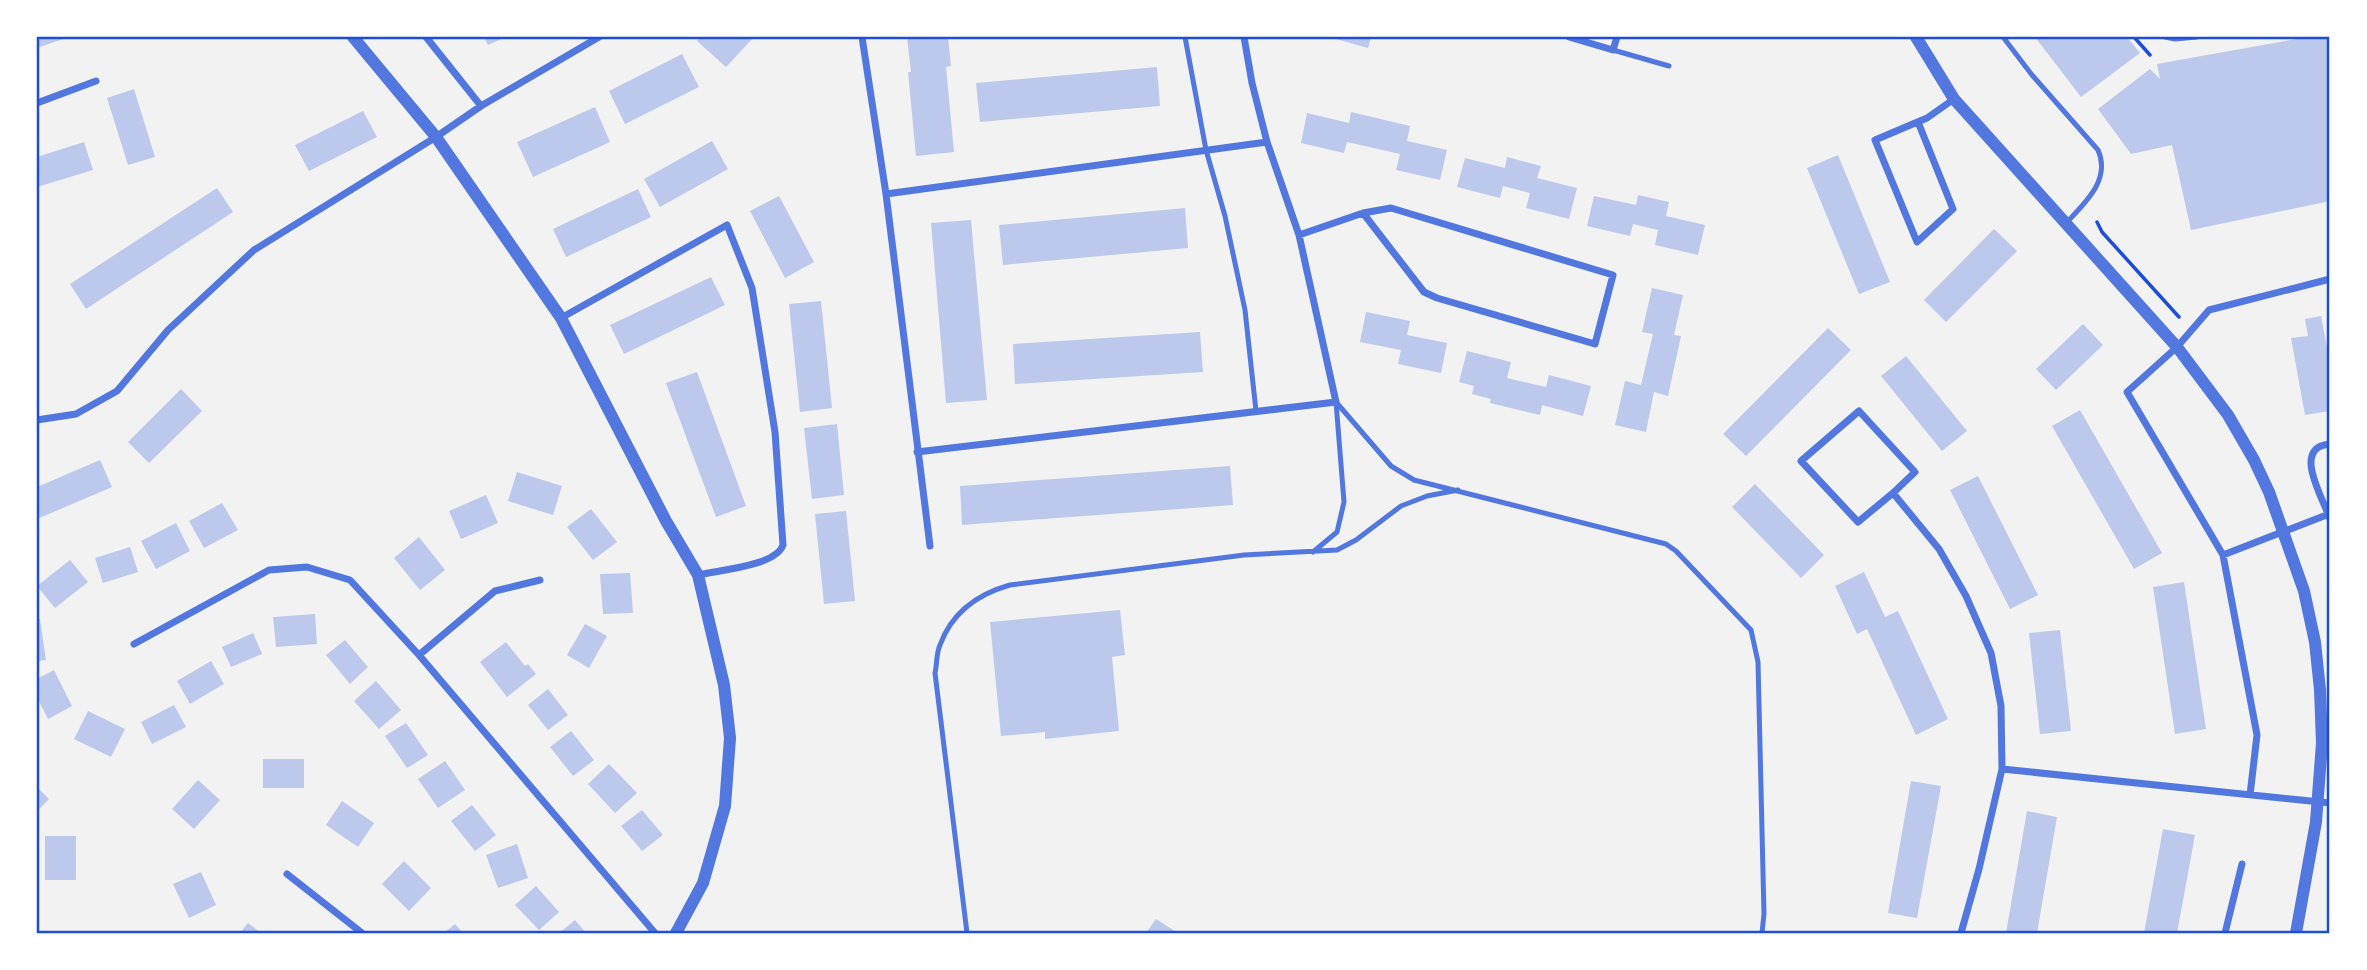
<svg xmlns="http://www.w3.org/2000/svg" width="2367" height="970" font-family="'Noto Sans',sans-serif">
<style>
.building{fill:#bdc9ec}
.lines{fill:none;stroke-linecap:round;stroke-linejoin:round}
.path{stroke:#1d4ed8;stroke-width:3.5}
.service{stroke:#5277de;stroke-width:5}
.minor{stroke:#5277de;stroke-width:7}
.tertiary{stroke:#5277de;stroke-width:12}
.neatline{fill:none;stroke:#1d4ed8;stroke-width:2.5}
</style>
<rect width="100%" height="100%" fill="#f2f2f2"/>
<!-- building -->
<path class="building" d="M37,37H69L37,48Z
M484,37H506L488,45Z
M701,37H754L726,67L697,41Z
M907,37H948L951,66L946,67L954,152L916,156L908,72H911Z
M1329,37H1371L1368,48Z
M2035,37H2127L2140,53L2081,97Z
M2307,37H2330V201L2191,230L2172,145L2131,154L2098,109L2150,69L2160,79L2157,64Z
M682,54L699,87L625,124L609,91Z
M1157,67L1160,106L980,122L976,83Z
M134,89L155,157L128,165L107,98Z
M595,107L610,142L533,177L517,142Z
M363,111L377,137L309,171L295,145Z
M1351,112L1410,126L1407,141L1447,150L1440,180L1396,170L1400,154L1347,142L1344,153L1301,143L1307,113L1349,123Z
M712,141L728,169L660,207L644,179Z
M84,142L93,170L37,187V157Z
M1838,155L1890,282L1859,294L1807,168Z
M1507,157L1541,166L1537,178L1577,188L1569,219L1526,208L1530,193L1503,186L1500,198L1457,187L1465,158L1505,168Z
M217,188L233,212L86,309L70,284Z
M638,189L651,217L566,257L553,229Z
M1638,195L1669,202L1666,216L1705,225L1698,255L1655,245L1658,230L1633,224L1630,236L1587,226L1594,196L1636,205Z
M779,196L814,262L785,278L750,211Z
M1185,208L1188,248L1003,265L999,225Z
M971,220L987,400L946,403L931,223Z
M1994,229L2017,251L1946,322L1924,300Z
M711,277L725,305L624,354L610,325Z
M1652,288L1683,295L1674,335L1681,336L1668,396L1654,392L1646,432L1615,425L1625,381L1641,385L1653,334L1642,332Z
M821,301L832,408L800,412L789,304Z
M1366,312L1410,321L1407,335L1447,343L1441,373L1398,364L1401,350L1360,342Z
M2321,316L2330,363V411L2305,415L2291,338L2308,336L2305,319Z
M2083,324L2103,345L2056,390L2036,369Z
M1828,328L1851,350L1746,456L1723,434Z
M1200,332L1203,372L1015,384L1013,344Z
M1467,351L1511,362L1507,378L1546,387L1549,375L1591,386L1583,416L1542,405L1540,415L1490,403L1491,399L1472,394L1474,386L1459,382Z
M1906,356L1967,431L1942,451L1881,376Z
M697,372L746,506L716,517L666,383Z
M181,389L202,411L149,463L128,442Z
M2080,410L2162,553L2134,569L2052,426Z
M837,424L844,495L812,499L804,428Z
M100,460L112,487L37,519V487Z
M1230,466L1233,505L962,525L960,486Z
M517,472L562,486L553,515L508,501Z
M1978,476L2038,595L2010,609L1950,490Z
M1755,484L1824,555L1801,578L1732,507Z
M486,495L498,523L461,539L449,511Z
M222,503L238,530L204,548L189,521Z
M591,509L617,542L593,560L567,527Z
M846,511L855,601L824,604L815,514Z
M176,523L190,551L156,569L141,541Z
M419,537L445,570L420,590L394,558Z
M130,547L138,572L103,583L95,558Z
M70,560L88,582L55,608L37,586Z
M1864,572L1885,617L1898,611L1948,719L1916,735L1867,629L1857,634L1835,586Z
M630,573L633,613L603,614L600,574Z
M2184,582L2206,729L2175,734L2153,587Z
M1120,610L1125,655L1112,657L1119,731L1045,739V732L1001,736L990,622Z
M315,614L317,644L276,647L273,617Z
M40,619L46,660L37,661V620Z
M585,624L607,636L589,668L567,655Z
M2060,630L2071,731L2040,734L2029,633Z
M253,633L262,654L231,667L222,647Z
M345,640L368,667L350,684L326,655Z
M506,642L525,666L528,664L536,674L507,697L480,662Z
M211,661L224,684L190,704L177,681Z
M54,670L72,706L48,719L37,697V679Z
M376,681L401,710L379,729L354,701Z
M548,689L568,715L548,730L528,705Z
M174,705L186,727L152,744L141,722Z
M88,711L125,729L111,757L74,739Z
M406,723L428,755L407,768L385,736Z
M571,731L594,760L573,776L550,747Z
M263,759H304V788H263Z
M445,761L465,790L438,808L418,779Z
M609,764L637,793L615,813L588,784Z
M198,780L220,800L194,829L172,809Z
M1911,781L1941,786L1917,918L1888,913Z
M37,787L49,799L37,811Z
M342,801L374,823L358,847L326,825Z
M472,805L496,835L475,851L451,821Z
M642,810L663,835L642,851L621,826Z
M2027,811L2057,817L2037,933H2006Z
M2163,829L2195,835L2177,933H2144Z
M45,836H76V880H45Z
M517,844L528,878L498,888L486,855Z
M404,861L431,888L409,911L382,884Z
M201,872L216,905L189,918L173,884Z
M536,886L559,912L539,930L515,905Z
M1156,919L1178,933H1146Z
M575,920L586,933H559Z
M248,923L261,933H240Z
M455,924L463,933H444Z"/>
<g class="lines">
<!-- path -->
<path class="path" d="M2134,37L2150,55
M2097,222L2102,232L2179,317"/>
<!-- service -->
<path class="service" d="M1185,37L1206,150L1225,216L1245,310L1256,411
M2003,37L2032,75L2098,150C2111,179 2086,202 2067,222
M2165,37L2175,39L2197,37
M1613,50L1669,66
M1336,402L1391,466L1414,480L1666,544L1676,551L1751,630L1758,662L1764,914L1762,933
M1313,552L1337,532L1344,502L1336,402
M967,933L935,673C937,665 936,654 940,645C952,612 978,594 1010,585L1244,555L1337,550L1356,540L1401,506L1427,496L1458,490"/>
<!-- minor -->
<path class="minor" d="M426,37L481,106
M862,37L886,194L930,546
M1569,37L1613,50L1617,37
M37,103L96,81
M1918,122L1953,209L1917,242L1875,140L1927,118L1954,99
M886,194L1267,142
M1299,235L1363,213L1424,292L1437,298L1595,344L1613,275L1391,208L1363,213
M561,318L727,225L752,288L775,432L783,545C776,566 719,570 698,575
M37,420L76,414L117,391L168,330L254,250L436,137L481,106L599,37
M2330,444C2291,447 2323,498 2330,519
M917,452L1336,402L1299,235L1267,142L1252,83L1244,37
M1893,493L1858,522L1801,461L1859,411L1915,472L1893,493L1939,549L1966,596L1991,653L2001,706L2002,769L1979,869L1961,933
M2223,555L2329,514
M134,644L269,570L307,567L350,580L419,655L655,933
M419,655L495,591L540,580
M2002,769L2330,803
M2250,795L2257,735L2223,555L2127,392L2177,347L2209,310L2330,279
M287,874L362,933
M2225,933L2242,864"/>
<!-- tertiary -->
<path class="tertiary" d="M353,37L436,137L561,318L666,521L698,575L724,685L730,738L725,806L703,883L676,933
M1916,37L1954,99L2177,347L2228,415L2254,460L2269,492L2304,591L2315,642L2320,690L2322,743L2316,822L2296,933"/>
</g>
<!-- border -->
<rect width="2367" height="970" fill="none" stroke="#ffffff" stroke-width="77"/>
<rect x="38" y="38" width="2290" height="894" class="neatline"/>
</svg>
